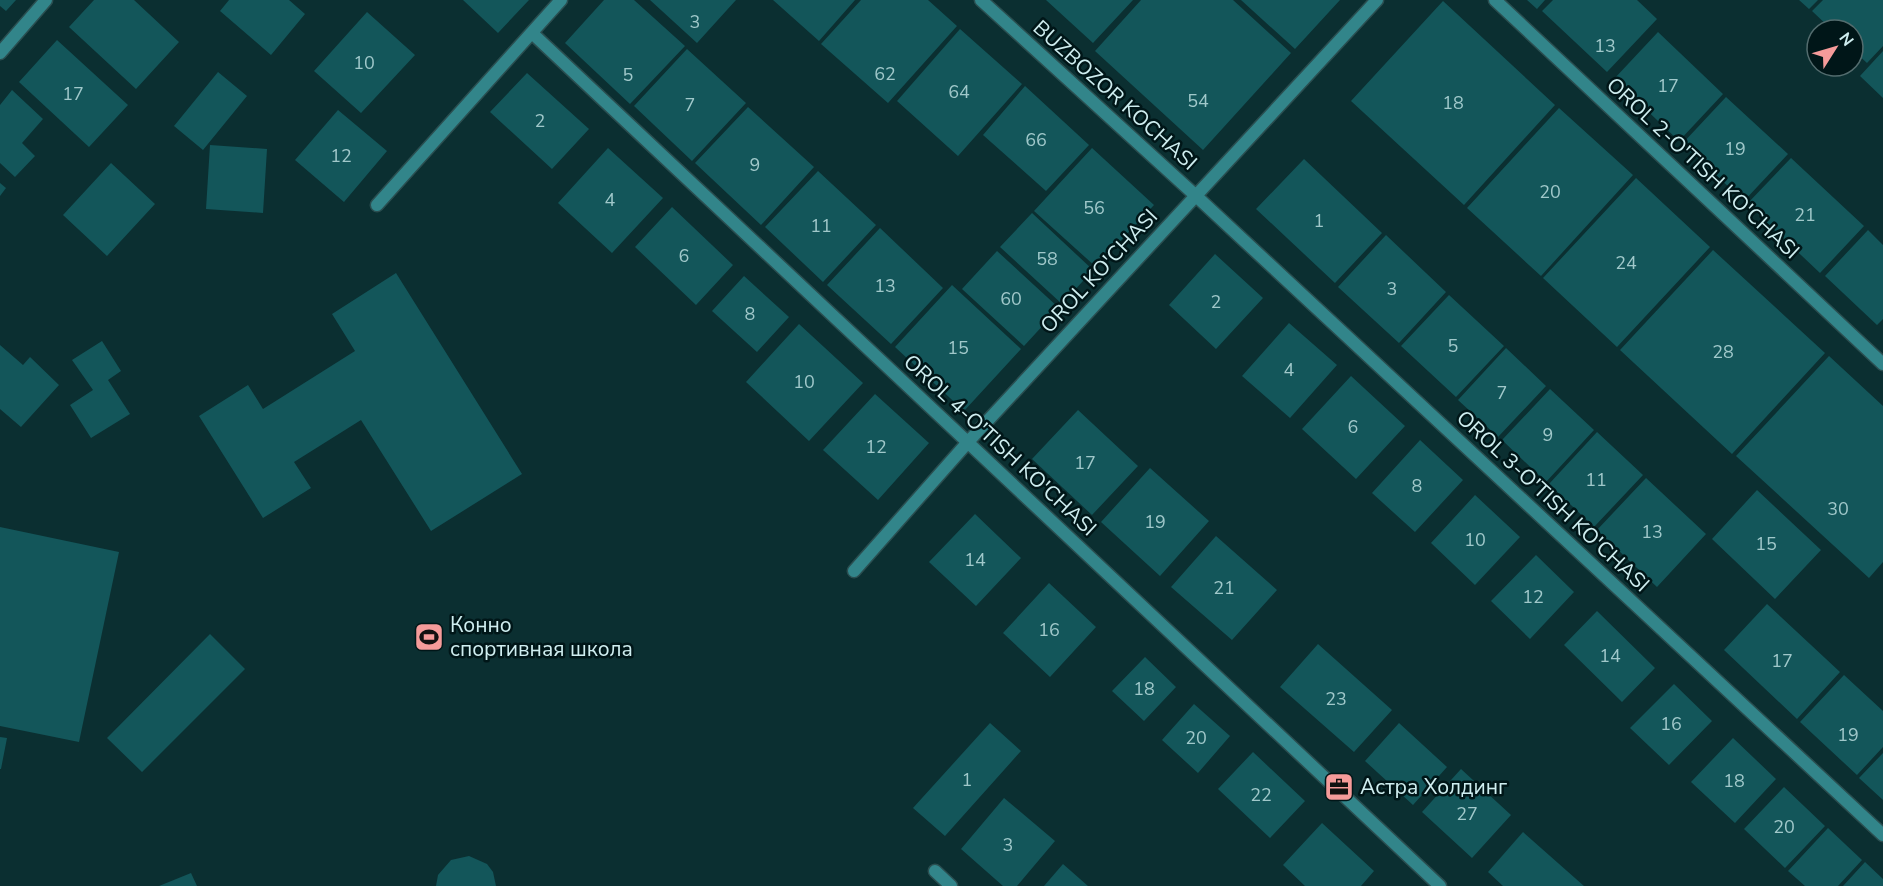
<svg xmlns="http://www.w3.org/2000/svg" width="1883" height="886" font-family="'Nunito Sans',sans-serif">
<style>
.building{fill:#13565a}
.lines{fill:none;stroke-linecap:round;stroke-linejoin:round}
.minor-casing{stroke:#2a4e50;stroke-width:15}
.minor{stroke:#32858a;stroke-width:12}
.labels{text-anchor:middle;stroke-width:5;stroke-linejoin:round;paint-order:stroke}
.number-label{font-size:18px;fill:#a0c8ca}
.street-label{font-size:21px;fill:#cfeef0;stroke:#001618}
.poi-label{font-size:21px;fill:#cfeef0;stroke:#001618;text-anchor:start}
</style>
<rect width="100%" height="100%" fill="#0b2f31"/>
<!-- building -->
<path class="building" d="M0,0H16L6,11L0,6Z
M94,0H134L179,42L136,89L69,27Z
M229,0H289L305,14L271,55L220,11Z
M463,0H529L498,33Z
M604,0H634L685,46L630,104L565,43Z
M650,0H736L697,43Z
M773,0H855L819,41Z
M861,0H928L957,26L888,103L821,44Z
M1046,0H1133L1093,43Z
M1141,0H1233L1291,53L1203,150L1095,51Z
M1241,0H1340L1295,49Z
M1527,0H1545L1537,9Z
M1553,0H1637L1657,19L1607,72L1542,11Z
M1799,0H1818L1809,9Z
M1823,0H1883V46L1867,63L1853,50V30H1832L1812,11Z
M1443,1L1555,105L1464,205L1351,101Z
M367,12L415,55L361,113L314,71Z
M960,29L1022,84L958,156L897,101Z
M1658,32L1723,94L1679,141L1614,79Z
M57,40L128,105L89,147L19,82Z
M687,49L746,103L692,161L634,106Z
M1883,51V98L1860,76Z
M218,72L247,96L203,150L174,126Z
M527,73L589,129L552,169L490,112Z
M1025,86L1089,145L1046,191L983,135Z
M12,90L43,119L22,143L35,156L15,177L0,163V105Z
M1726,97L1788,154L1744,201L1682,144Z
M748,107L814,167L761,225L695,163Z
M1559,108L1633,175L1541,276L1467,208Z
M338,110L387,151L344,202L295,160Z
M210,145L267,149L263,213L206,209Z
M608,148L663,198L612,253L558,203Z
M1092,148L1154,205L1096,267L1034,211Z
M1791,158L1864,226L1820,273L1747,204Z
M1304,159L1382,233L1335,283L1256,209Z
M111,163L155,204L107,256L63,215Z
M818,171L876,225L823,282L765,227Z
M1636,178L1710,247L1617,347L1543,278Z
M0,183L6,188L0,196Z
M672,207L733,265L696,305L635,247Z
M1032,213L1093,270L1062,304L1000,247Z
M880,228L943,288L891,344L827,285Z
M1868,230L1883,245V319L1877,325L1825,276Z
M1386,235L1446,292L1399,343L1338,287Z
M1713,250L1825,353L1732,454L1620,350Z
M997,251L1059,308L1024,346L962,289Z
M1215,254L1263,298L1216,349L1169,305Z
M396,273L522,474L431,531L361,420L294,462L311,488L263,518L199,416L248,385L263,409L355,351L332,314Z
M744,276L789,317L757,352L712,311Z
M952,285L1021,349L964,411L895,347Z
M1449,295L1504,346L1456,397L1401,346Z
M1289,323L1337,365L1290,418L1242,376Z
M799,324L863,383L809,441L746,382Z
M102,341L121,371L108,380L130,414L91,438L70,405L93,390L72,360Z
M0,345L23,365L30,357L59,385L21,427L0,409Z
M1506,348L1546,386L1498,437L1458,400Z
M1829,356L1883,406V562L1869,578L1736,456Z
M1351,376L1405,426L1356,479L1302,429Z
M1550,389L1594,430L1546,482L1502,440Z
M875,394L929,443L878,500L823,450Z
M1078,410L1138,466L1092,515L1032,459Z
M1597,432L1643,475L1594,527L1549,484Z
M1420,440L1463,480L1415,532L1372,493Z
M1150,468L1209,521L1160,576L1101,522Z
M1646,478L1706,534L1657,587L1597,530Z
M1757,490L1821,550L1775,599L1712,539Z
M1475,495L1520,537L1475,585L1431,543Z
M975,514L1021,558L976,606L929,562Z
M0,527L119,552L79,742L0,726Z
M1216,536L1277,590L1232,640L1171,587Z
M1536,555L1574,592L1530,639L1491,601Z
M1049,583L1096,627L1050,677L1003,633Z
M1767,604L1840,672L1797,719L1724,650Z
M1597,611L1655,668L1622,702L1564,645Z
M210,634L245,669L142,772L107,738Z
M1318,644L1392,710L1354,752L1280,687Z
M1145,657L1176,687L1144,721L1112,691Z
M1844,675L1883,711V747L1857,775L1800,722Z
M1674,684L1712,721L1669,765L1630,728Z
M1194,704L1230,736L1198,773L1162,740Z
M990,723L1021,751L945,836L913,808Z
M1399,723L1447,767L1413,805L1365,761Z
M0,737L7,738L1,769H0Z
M1733,738L1776,779L1735,823L1691,782Z
M1253,752L1305,801L1270,838L1218,789Z
M1883,753V800L1859,778Z
M1461,769L1511,815L1472,858L1422,812Z
M1784,787L1825,826L1785,868L1744,829Z
M1004,798L1055,841L1017,886H1003L961,849Z
M1322,823L1374,871L1361,886H1305L1283,865Z
M1828,828L1862,860L1838,886H1805L1788,871Z
M1523,832L1584,886H1503L1488,872Z
M469,856L487,864L493,872L496,886H436L438,875L451,860Z
M1865,862L1883,879V886H1843Z
M1063,864L1088,886H1044Z
M191,873L197,886H159Z"/>
<g class="lines">
<!-- minor casing -->
<g class="minor-casing">
<path id="minor" d="M981,0L1195,195L1883,835
M1495,0L1883,364
M532,33L1440,886
M0,53L46,0
M377,205L561,0
M854,571L968,442L1377,0
M935,871L951,886"/>
</g>
<!-- minor -->
<use href="#minor" class="minor"/>
</g>
<!-- icons -->
<defs>
<g id="stadium-square" transform="scale(1.5)"><rect x="-9" y="-9" width="18" height="18" rx="4" fill="#f59b9a" stroke="#001618"/><path d="M0-5a6.5 5 0 1 0 0 10a6.5 5 0 1 0 0-10ZM-3.5-1.8h7v3.6h-7Z" fill="#111"/></g>
<g id="office-square" transform="scale(1.5)"><rect x="-9" y="-9" width="18" height="18" rx="4" fill="#f59b9a" stroke="#001618"/><path d="M-6-3h4V-5.5h4V-3h4V5H-6ZM-1-4.5V-3h2v-1.5ZM-6 0V1H6V0Z" fill="#111"/></g>
</defs>
<g fill-rule="evenodd">
<use href="#stadium-square" x="429" y="637"/>
<use href="#office-square" x="1339" y="787"/>
</g>
<g class="labels">
<!-- number labels -->
<g class="number-label">
<text x="695" y="28">3</text>
<text x="1605" y="52">13</text>
<text x="364" y="69">10</text>
<text x="885" y="80">62</text>
<text x="628" y="81">5</text>
<text x="1668" y="92">17</text>
<text x="959" y="98">64</text>
<text x="73" y="100">17</text>
<text x="1198" y="107">54</text>
<text x="1453" y="109">18</text>
<text x="690" y="111">7</text>
<text x="540" y="127">2</text>
<text x="1036" y="146">66</text>
<text x="1735" y="155">19</text>
<text x="341" y="162">12</text>
<text x="755" y="171">9</text>
<text x="1550" y="198">20</text>
<text x="610" y="206">4</text>
<text x="1094" y="214">56</text>
<text x="1805" y="221">21</text>
<text x="1319" y="227">1</text>
<text x="821" y="232">11</text>
<text x="684" y="262">6</text>
<text x="1047" y="265">58</text>
<text x="1626" y="269">24</text>
<text x="885" y="292">13</text>
<text x="1392" y="295">3</text>
<text x="1011" y="305">60</text>
<text x="1216" y="308">2</text>
<text x="750" y="320">8</text>
<text x="1453" y="352">5</text>
<text x="958" y="354">15</text>
<text x="1723" y="358">28</text>
<text x="1289" y="376">4</text>
<text x="804" y="388">10</text>
<text x="1502" y="399">7</text>
<text x="1353" y="433">6</text>
<text x="1548" y="441">9</text>
<text x="876" y="453">12</text>
<text x="1085" y="469">17</text>
<text x="1596" y="486">11</text>
<text x="1417" y="492">8</text>
<text x="1838" y="515">30</text>
<text x="1155" y="528">19</text>
<text x="1652" y="538">13</text>
<text x="1475" y="546">10</text>
<text x="1766" y="550">15</text>
<text x="975" y="566">14</text>
<text x="1224" y="594">21</text>
<text x="1533" y="603">12</text>
<text x="1049" y="636">16</text>
<text x="1610" y="662">14</text>
<text x="1782" y="667">17</text>
<text x="1144" y="695">18</text>
<text x="1336" y="705">23</text>
<text x="1671" y="730">16</text>
<text x="1848" y="741">19</text>
<text x="1196" y="744">20</text>
<text x="967" y="786">1</text>
<text x="1734" y="787">18</text>
<text x="1261" y="801">22</text>
<text x="1467" y="820">27</text>
<text x="1784" y="833">20</text>
<text x="1008" y="851">3</text>
</g>
<!-- street labels -->
<g class="street-label">
<text transform="translate(1115 95) rotate(42)" y="7">BUZBOZOR KOCHASI</text>
<text transform="translate(1703 168) rotate(43)" y="7">OROL 2-O'TISH KO'CHASI</text>
<text transform="translate(1099 271) rotate(-47)" y="7">OROL KO'CHASI</text>
<text transform="translate(1000 445) rotate(43)" y="7">OROL 4-O'TISH KO'CHASI</text>
<text transform="translate(1553 501) rotate(43)" y="7">OROL 3-O'TISH KO'CHASI</text>
</g>
<!-- poi labels -->
<g class="poi-label">
<text x="450" y="632">Конно<tspan x="450" dy="24">спортивная школа</tspan></text>
<text x="1360" y="794">Астра Холдинг</text>
</g>
</g>
<!-- north arrow -->
<g transform="translate(1835 48) rotate(53)"><circle r="28" fill="#001618" stroke="#536c6e" stroke-width="1.5"/>
<path d="M0-4.5L10 22L0 15L-10 22Z" fill="#f59b9a"/>
<text y="-9" font-size="16" font-weight="bold" text-anchor="middle" fill="#cfeef0">N</text>
</g>
</svg>
